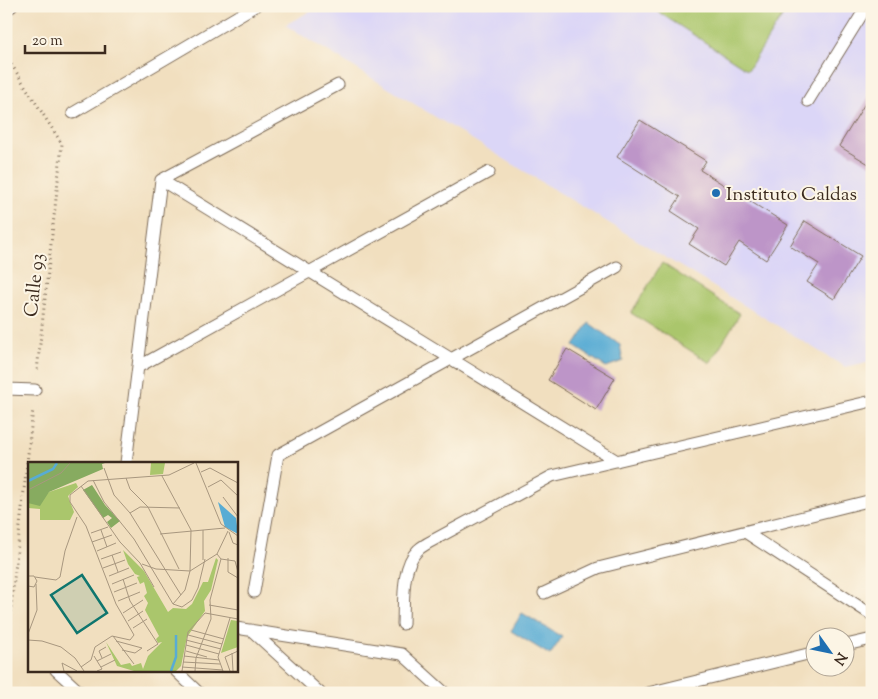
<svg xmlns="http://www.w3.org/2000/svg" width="878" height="699" font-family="'Sorts Mill Goudy',serif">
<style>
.built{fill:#dbd6f7}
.green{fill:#aac66c;stroke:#727845}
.water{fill:#58acd4;stroke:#4a6b79}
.building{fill:#bd95c8}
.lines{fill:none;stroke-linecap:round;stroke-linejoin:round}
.service-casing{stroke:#7b6956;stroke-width:13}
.path{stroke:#7b6956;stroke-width:3;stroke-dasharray:1 4;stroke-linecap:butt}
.service{stroke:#fff;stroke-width:11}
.poi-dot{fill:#1f6fb2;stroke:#fcf5e5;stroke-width:2}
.labels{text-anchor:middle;stroke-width:4;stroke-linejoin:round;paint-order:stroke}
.poi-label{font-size:19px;fill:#3b2a1e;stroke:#fcf5e5;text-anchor:start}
.street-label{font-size:19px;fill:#3b2a1e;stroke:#fcf5e5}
.inset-river{fill:none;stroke:#58acd4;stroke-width:2.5}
.inset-road{fill:none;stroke:#a8977f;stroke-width:1}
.view{fill:#0f766e;fill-opacity:0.15;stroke:#0f766e;stroke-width:2.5}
.inset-edge{fill:none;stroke:#3b2a1e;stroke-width:2.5}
</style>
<rect width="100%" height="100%" fill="#fcf5e5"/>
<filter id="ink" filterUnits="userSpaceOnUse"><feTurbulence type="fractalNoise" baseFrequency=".02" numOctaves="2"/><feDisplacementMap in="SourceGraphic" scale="10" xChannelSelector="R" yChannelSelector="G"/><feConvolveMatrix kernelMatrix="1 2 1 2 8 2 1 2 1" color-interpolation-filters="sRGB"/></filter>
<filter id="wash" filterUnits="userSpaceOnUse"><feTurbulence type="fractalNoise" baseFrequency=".0096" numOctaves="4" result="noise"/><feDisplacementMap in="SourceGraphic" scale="20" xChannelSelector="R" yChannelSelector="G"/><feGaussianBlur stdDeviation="1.12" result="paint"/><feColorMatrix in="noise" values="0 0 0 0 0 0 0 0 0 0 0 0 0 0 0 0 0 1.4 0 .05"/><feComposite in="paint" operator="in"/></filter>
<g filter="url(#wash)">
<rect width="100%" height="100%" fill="#f1dfbf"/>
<!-- built -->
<path class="built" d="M320,6H872V361L845,367L285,25Z"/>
<!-- green -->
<path class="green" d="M657,6H776L785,12L748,70L655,10Z
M662,263L740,314L710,363L631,313Z"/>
<!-- water -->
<path class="water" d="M589,323L620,345L623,361L606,367L574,346Z
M522,613L562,637L550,655L511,631Z"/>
<g id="blocks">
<!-- building -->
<path class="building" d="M872,92V166L839,146Z
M640,120L706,161L700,170L788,225L766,260L739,242L724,266L689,244L699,229L671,211L680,197L617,157Z
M805,221L861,256L834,299L807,282L819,264L790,246Z
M567,349L615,378L596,410L548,380Z"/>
</g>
</g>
<g filter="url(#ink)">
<use href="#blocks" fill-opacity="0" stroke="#7b6956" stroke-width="1"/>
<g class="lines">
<!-- service casing -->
<g class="service-casing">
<path id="service" d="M6,10L12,6
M808,101L867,6
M73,113L255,6
M161,180L617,461
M161,180L338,85
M138,367L489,172
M6,389L35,390
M126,463L161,180
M745,532L872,615
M254,592L278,455L617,267
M544,593L598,568L872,500
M403,624C404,602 401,566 418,550C421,547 425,545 428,543L552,476L872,401
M236,628L402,654L445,693
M251,630L320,693
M846,645L872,639
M56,670L81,693
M175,670L199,693
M648,693L816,652"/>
</g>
<!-- path -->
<path class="path" d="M6,56L62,144L37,371
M6,652L33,409"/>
<!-- service -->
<use href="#service" class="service"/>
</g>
</g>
<!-- markers -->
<circle class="poi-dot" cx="716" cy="193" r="5"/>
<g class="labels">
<!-- poi labels -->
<g class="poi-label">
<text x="726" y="200">Instituto Caldas</text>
</g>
<!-- street labels -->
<g class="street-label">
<text transform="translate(33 285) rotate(-84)" y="7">Calle 93</text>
</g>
</g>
<!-- overview -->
<g transform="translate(28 462)">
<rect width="210" height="210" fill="#f1dfbf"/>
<path d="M123,1H137L135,12L122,13ZM48,21L50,25L40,34L46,50L42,58H12V47L0,46V41L21,30ZM95,88L116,109L140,150L145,146L158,147L164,142L175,120H180L188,96L190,98L183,128L176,139L177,149L159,175L153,204L148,209H106L89,204L78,180L93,203L102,201L104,204L113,201L115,207L120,194L134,180L130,181L128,177L131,174L117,148L120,141L116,134L119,131L116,120L112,122L109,115L112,114L107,112L100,102ZM203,158L210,159V185L193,191Z" fill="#aac66c"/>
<path d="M0,1H77L74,2L75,7L21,30L12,44L0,41ZM64,23L77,43L92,59L83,66L79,60L84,56L80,53L75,56L55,28Z" fill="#87ab60"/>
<path d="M190,40L208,56L210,72L197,65Z" fill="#58acd4"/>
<path class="inset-river" d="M0,19L25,7L29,1M143,209L148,195V173"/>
<path class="inset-road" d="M168,1L193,62L210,74M76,6L86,33L102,51L153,133M173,10L182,6L210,21M134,14L163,68L162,109L157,128L145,142M98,16L102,27L120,45L151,107M65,18L76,40L106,77L145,142M53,24L92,80L112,101L126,125M180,25L193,18L210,34M0,28L33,11L42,1M195,35L210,55M102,51L112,45L152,46M73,68L79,85M175,68V98M201,70L205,81L210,83M63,71L80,65M132,72L197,66M64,80L84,73M69,89L88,81M189,92L193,97L207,99L210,110M189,92L200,69M84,93L90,110M200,96V110L210,116M73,97L93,90M114,102L128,107L162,109L189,92M75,106L97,98M0,114H6L9,119L6,125L0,124M81,114L101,106M7,115L28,118L32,115L37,89L49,55M95,117L102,139L130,182L119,189M84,122L106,113M86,130L109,121M90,139L112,130M145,142L154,145L164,138L170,126L177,97M181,143L210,148M95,151L115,138M100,159L115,149M105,166L119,157M163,168L196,177M0,172L9,148L8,122M160,173L194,182M85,174L106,202M0,178L14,179L33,185L47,196L56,209M158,178L193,187M88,179L114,186L107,191L94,188M158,183L191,192M158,189L179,195M204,191L205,209M66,194L74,207L69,209M156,194L191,198M74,196L71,189L78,185M69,199L83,192M155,200L192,202M53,205L63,198L67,185L84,174L102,178L106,173L88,142L58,64L42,40V33L60,19L141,13L166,1M73,205L87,198M154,205L195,208M36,209L34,201L49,209M154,209L160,170L177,151L210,157M167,209L168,196L183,157L182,138L193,97M195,209L190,195L202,156M202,209L197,195L210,189"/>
<path class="view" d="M54,113L79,151L49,171L23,133Z"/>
<rect width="210" height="210" class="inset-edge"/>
</g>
<!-- margin -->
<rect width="878" height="699" fill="none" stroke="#fcf5e5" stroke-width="25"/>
<!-- north arrow -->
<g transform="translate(830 652) rotate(123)"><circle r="24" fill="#fcf5e5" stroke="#afa495"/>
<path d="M0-4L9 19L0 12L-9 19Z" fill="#1f6fb2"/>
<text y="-8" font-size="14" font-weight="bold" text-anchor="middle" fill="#3b2a1e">N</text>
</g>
<!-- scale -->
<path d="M25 45v8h80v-8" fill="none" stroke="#3b2a1e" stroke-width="2.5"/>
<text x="32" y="45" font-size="15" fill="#3b2a1e" stroke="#fcf5e5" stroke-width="4" paint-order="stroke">20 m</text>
</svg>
